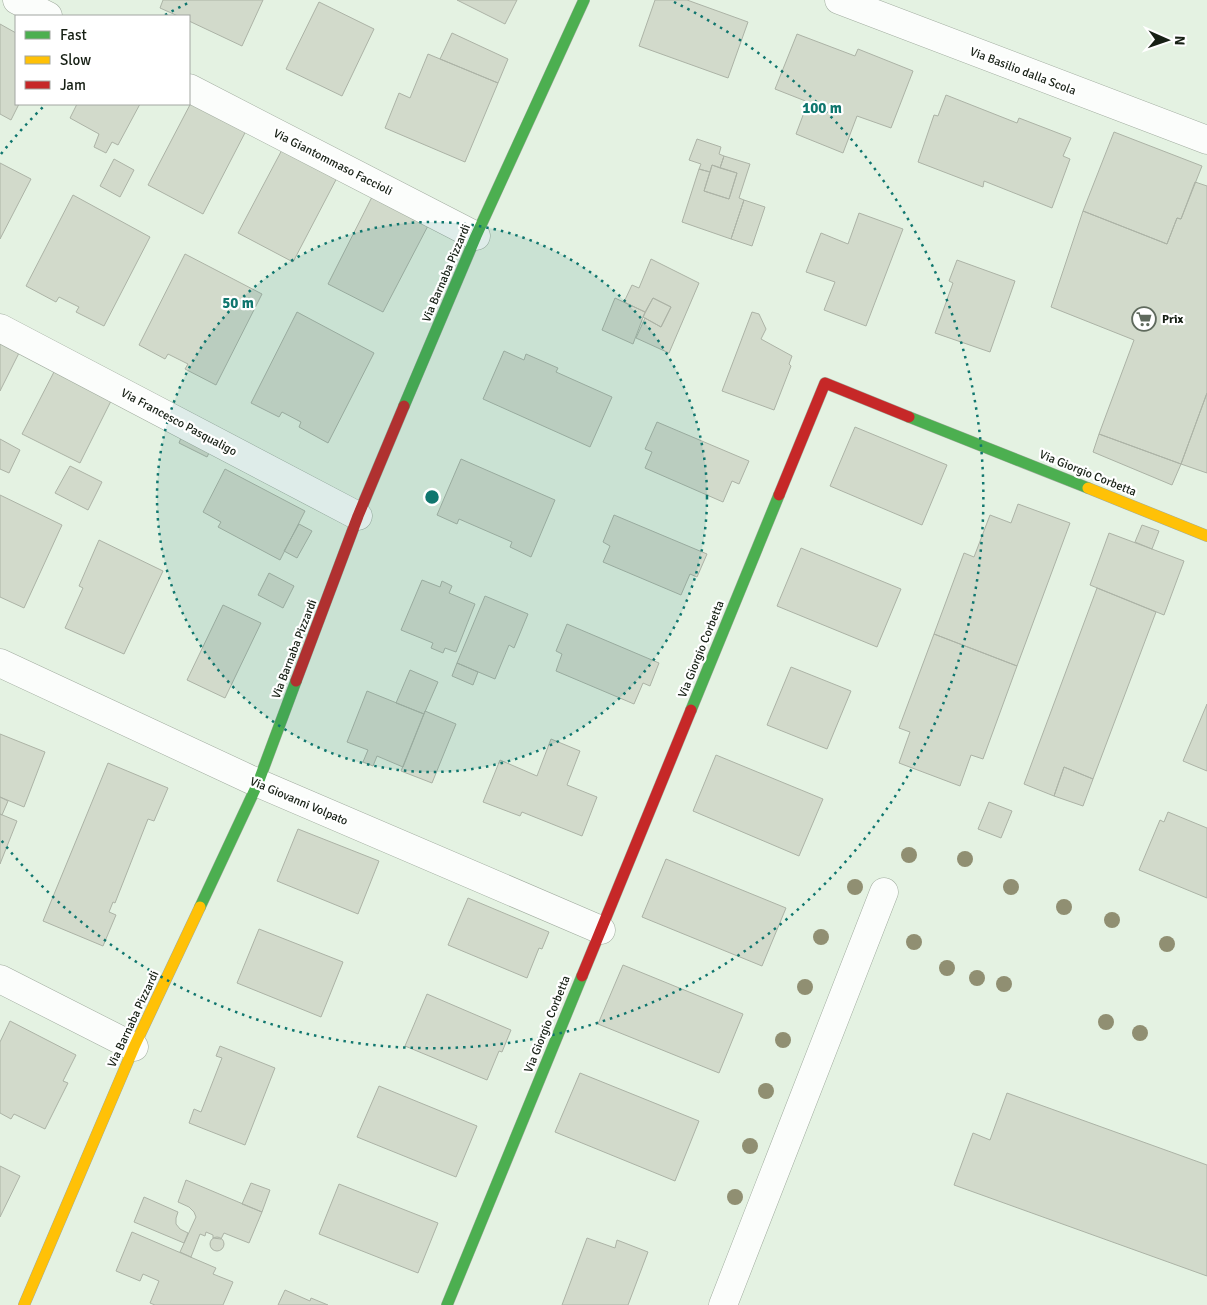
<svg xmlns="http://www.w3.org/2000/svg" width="1207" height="1305" font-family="Signika,sans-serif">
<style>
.building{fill:#d2dacb;stroke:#acb3a6}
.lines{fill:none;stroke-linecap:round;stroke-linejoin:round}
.street-casing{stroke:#a1ac9f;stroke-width:29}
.fast-casing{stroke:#a1ac9f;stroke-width:12}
.slow-casing{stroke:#a1ac9f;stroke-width:12}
.jam-casing{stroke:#a1ac9f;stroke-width:12}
.street{stroke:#fbfdfb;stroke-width:28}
.fast{stroke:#4caf50;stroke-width:11}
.slow{stroke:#ffc107;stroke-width:11}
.jam{stroke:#c62828;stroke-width:11}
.tree{fill:#908f72}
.ring{fill:none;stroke:#0f766e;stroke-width:2.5;stroke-dasharray:2.5 5}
.labels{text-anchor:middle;stroke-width:4.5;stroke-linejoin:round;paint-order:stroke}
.street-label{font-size:12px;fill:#172015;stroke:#fff}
.poi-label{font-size:12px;font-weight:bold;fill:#172015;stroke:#fff;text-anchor:start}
.centre{fill:#0f766e;stroke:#fff;stroke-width:2.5}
.ring-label{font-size:15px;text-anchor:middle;font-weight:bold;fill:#0f766e;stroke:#fff;stroke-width:4.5;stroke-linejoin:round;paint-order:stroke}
</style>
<rect width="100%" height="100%" fill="#e4f2e2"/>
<!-- building -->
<path class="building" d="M163,0H263L242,46L189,21V16H178L160,8Z
M457,0H517L505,24Z
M655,0H687L748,22L728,78L639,46Z
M319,2L374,29L342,96L286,69Z
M0,24L16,33V104H19L11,120L0,114Z
M452,33L508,59L498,83L440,59Z
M797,34L855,56L858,49L913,71L891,128L857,116L843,153L796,134L808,102L775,89Z
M428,54L498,83L465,162L385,128L399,93L410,98Z
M946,95L1017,123L1019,118L1071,138L1063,156L1070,159L1052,208L984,181L983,187L918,162L934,115L938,116Z
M193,99L248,127L203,214L148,185Z
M77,104H140L118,145L112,142L106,153L94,147L99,134L70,118Z
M1114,132L1202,166L1181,219L1177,218L1167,244L1083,211Z
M697,139L721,147L719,154L724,156L720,168L712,165L710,172L699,169L701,164L689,160Z
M284,146L339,174L293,262L238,233Z
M724,156L750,164L739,198L744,200L731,239L682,222L699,169L710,172L704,191L729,199L737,173L720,168Z
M114,159L134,170L120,197L100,186Z
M0,163L31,179L0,239Z
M712,165L737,173L729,199L704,191Z
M1195,182L1207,186V393L1181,464L1099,434L1134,340L1051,307L1083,211L1167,244L1177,218L1181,219Z
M374,193L430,222L383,312L328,284Z
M73,195L150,237L104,326L76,312L79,307L59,297L56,302L26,286Z
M744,200L765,207L752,246L731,239Z
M859,213L903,229L866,326L824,310L835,282L806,272L821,233L848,244Z
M185,254L262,294L216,385L185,369L188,364L168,354L165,359L139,345Z
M651,259L699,283L669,353L636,338L645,318L661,327L671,307L653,298L645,312L624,302L632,285L639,288Z
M957,260L1015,281L990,352L935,333L953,283L949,281Z
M615,298L645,312L633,344L602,330Z
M653,298L671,307L661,327L643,317Z
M297,312L374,353L328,443L299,427L301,422L282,412L279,417L251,403Z
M752,312L759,314L766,329L761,339L792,356L789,364L791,366L774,410L722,391Z
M0,341L20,351L0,391Z
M504,351L524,360L526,354L558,368L556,372L612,397L590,447L483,399Z
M55,370L112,399L80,463L22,434Z
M1207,393V473L1181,464Z
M657,422L749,461L739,484L732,481L723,502L645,468L652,452L645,449Z
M855,427L947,465L922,525L830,486Z
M184,430L213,445L207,457L179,443Z
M1099,434L1181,464L1172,485L1093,452Z
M0,439L20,450L9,473L0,469Z
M461,459L555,500L531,557L510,547L512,542L459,519L457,524L437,515Z
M70,466L102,482L88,510L55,493Z
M225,469L305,511L280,560L218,527L221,522L203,512Z
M0,495L62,525L24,608L0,597Z
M1018,504L1070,523L1017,666L934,634L964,553L974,557L990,515L1011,523Z
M614,515L707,554L697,577L690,574L681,595L603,562L610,546L603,542Z
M299,524L312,531L297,558L284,551Z
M1142,525L1159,531L1152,549L1135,542Z
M1109,533L1184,561L1164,615L1090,585Z
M99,540L163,571L124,654L65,628L83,588L79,586Z
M801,548L901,589L877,647L777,606Z
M269,573L294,586L283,608L258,595Z
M422,580L440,587L442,581L452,586L449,593L475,604L456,652L445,648L443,653L431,648L433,643L401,630Z
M1097,588L1156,612L1093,779L1064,767L1054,796L1024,784Z
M485,596L528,614L514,648L509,645L495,679L457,663Z
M223,605L261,623L225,698L187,680Z
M567,624L659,663L650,686L643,683L634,704L556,671L562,654L556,651Z
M934,634L1017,666L983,759L971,755L960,786L899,763L910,732L899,728Z
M457,663L478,672L473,685L452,676Z
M791,667L851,691L827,749L767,725Z
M410,670L438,682L424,714L396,703Z
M367,691L424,714L403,767L377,756L373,766L363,762L368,750L347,742Z
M1207,704V771L1183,761Z
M425,711L456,724L432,783L401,771Z
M0,734L45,752L24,807L0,797Z
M551,739L580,751L567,785L597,797L582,836L522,812L520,816L483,802L500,760L537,776Z
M716,755L823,799L799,856L693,811Z
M108,763L168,788L154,821L148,819L115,903L113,902L109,912L116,915L103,946L43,921Z
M1064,767L1093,779L1083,806L1054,796Z
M0,797L8,801L2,815L0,814Z
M989,802L1012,811L1001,838L978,829Z
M1168,812L1207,828V898L1139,870L1160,820L1164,822Z
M0,814L17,821L0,864Z
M298,829L379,861L358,914L277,881Z
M666,859L786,908L762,966L642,917Z
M468,898L549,932L542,949L539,948L527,978L448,945Z
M259,929L343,962L321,1017L237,983Z
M623,965L743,1014L719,1073L598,1024Z
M427,994L511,1030L502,1052L499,1051L487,1080L405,1046Z
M10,1021L76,1055L63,1081L68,1083L45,1129L14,1114L11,1119L0,1113V1042Z
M220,1046L275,1068L245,1145L189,1123L194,1109L201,1112L222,1058L216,1056Z
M580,1073L699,1121L675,1181L555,1132Z
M379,1086L477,1126L456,1177L357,1137Z
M1007,1093L1207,1165V1276L954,1185L973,1133L990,1140Z
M0,1166L20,1176L0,1217Z
M186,1180L262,1212L249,1243L224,1233L221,1239L213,1238V1235L206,1232L205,1236L200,1234L191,1257L180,1252L196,1217L194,1212L189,1207L178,1202Z
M251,1183L270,1190L262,1212L242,1204Z
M339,1184L438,1223L418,1273L319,1234Z
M144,1197L178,1212L176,1218V1224L180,1229L188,1233L184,1243L134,1222Z
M132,1232L216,1268L213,1274L233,1282L223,1305H155L150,1303L159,1281L143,1274L140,1281L116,1271Z
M210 1244a7 7 0 1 1 14 0a7 7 0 1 1-14 0Z
M587,1238L615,1248L617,1240L648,1252L628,1305H562Z
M285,1290L310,1301L311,1298L328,1305H278Z"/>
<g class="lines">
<!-- street casing -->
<g class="street-casing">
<path id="street" d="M17,0L48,16
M839,0L1207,140
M189,88L476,236
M0,328L358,516
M0,663L258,783L601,930
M0,979L134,1047
M723,1305L884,892"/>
</g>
<!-- fast casing -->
<g class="fast-casing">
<path id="fast" d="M404,406L476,236L584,0
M909,417L1088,488
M691,710L779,495
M200,907L258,783L296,681
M447,1305L582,976"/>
</g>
<!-- slow casing -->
<g class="slow-casing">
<path id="slow" d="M1088,488L1207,536
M24,1305L134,1047L200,907"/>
</g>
<!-- jam casing -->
<g class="jam-casing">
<path id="jam" d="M779,495L825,383L909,417
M296,681L358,516L404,406
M582,976L691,710"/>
</g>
<!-- street -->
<use href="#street" class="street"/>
<!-- fast -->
<use href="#fast" class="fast"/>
<!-- slow -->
<use href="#slow" class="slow"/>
<!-- jam -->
<use href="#jam" class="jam"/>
</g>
<!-- trees -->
<g class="tree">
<circle cx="909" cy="855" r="8"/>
<circle cx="965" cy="859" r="8"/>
<circle cx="855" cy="887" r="8"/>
<circle cx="1011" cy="887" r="8"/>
<circle cx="1064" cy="907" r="8"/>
<circle cx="1112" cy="920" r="8"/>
<circle cx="821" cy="937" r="8"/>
<circle cx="914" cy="942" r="8"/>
<circle cx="1167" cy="944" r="8"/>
<circle cx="947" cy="968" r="8"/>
<circle cx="977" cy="978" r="8"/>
<circle cx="1004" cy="984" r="8"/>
<circle cx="805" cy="987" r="8"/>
<circle cx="1106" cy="1022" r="8"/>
<circle cx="1140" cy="1033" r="8"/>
<circle cx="783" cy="1040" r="8"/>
<circle cx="766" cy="1091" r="8"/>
<circle cx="750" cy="1146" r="8"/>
<circle cx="735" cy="1197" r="8"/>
</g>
<!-- distance rings -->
<circle cx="432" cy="497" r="275" fill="#0f766e" fill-opacity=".12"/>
<g class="ring">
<circle cx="432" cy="497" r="275"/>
<path d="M1 154A551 551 0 0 1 46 104M165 15A551 551 0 0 1 190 2M674 2A551 551 0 1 1 1 840"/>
</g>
<!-- icons -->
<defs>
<g id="supermarket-ring" transform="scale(1.25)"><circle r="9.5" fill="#fff" stroke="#5f6a5d" stroke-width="1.5"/><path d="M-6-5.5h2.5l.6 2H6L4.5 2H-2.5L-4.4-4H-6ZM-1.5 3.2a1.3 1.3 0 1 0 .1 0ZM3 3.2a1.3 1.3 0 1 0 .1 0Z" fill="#5f6a5d"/></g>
</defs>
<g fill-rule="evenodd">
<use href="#supermarket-ring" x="1144" y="319"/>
</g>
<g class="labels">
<!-- street labels -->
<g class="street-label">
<text transform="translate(1023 71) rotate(21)" y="4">Via Basilio dalla Scola</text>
<text transform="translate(333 162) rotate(27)" y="4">Via Giantommaso Faccioli</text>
<text transform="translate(446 273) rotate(-67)" y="4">Via Barnaba Pizzardi</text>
<text transform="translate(179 422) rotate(28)" y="4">Via Francesco Pasqualigo</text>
<text transform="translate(1088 473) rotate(22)" y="4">Via Giorgio Corbetta</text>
<text transform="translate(294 649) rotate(-69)" y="4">Via Barnaba Pizzardi</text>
<text transform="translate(701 649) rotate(-68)" y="4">Via Giorgio Corbetta</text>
<text transform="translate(299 801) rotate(23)" y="4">Via Giovanni Volpato</text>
<text transform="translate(133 1019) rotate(-65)" y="4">Via Barnaba Pizzardi</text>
<text transform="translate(547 1024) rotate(-68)" y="4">Via Giorgio Corbetta</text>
</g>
<!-- poi labels -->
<g class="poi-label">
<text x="1162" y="323">Prix</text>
</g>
</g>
<circle cx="432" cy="497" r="8" class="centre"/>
<g class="ring-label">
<text x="822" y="113">100 m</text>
<text x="238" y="308">50 m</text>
</g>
<!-- legend -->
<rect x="15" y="15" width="175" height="90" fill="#ffffff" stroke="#a2a6a1"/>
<rect x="25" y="31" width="25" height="8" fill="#4caf50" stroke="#a2a6a1"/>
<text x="60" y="40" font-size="15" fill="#172015">Fast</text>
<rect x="25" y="56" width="25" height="8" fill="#ffc107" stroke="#a2a6a1"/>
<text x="60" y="65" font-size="15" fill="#172015">Slow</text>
<rect x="25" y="81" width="25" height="8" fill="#c62828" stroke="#a2a6a1"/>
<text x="60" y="90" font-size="15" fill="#172015">Jam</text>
<!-- north arrow -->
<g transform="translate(1167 40) rotate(92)" stroke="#ffffff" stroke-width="4" paint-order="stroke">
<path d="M0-4L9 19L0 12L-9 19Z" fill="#172015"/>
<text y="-8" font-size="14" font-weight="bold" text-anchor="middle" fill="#172015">N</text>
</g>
</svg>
